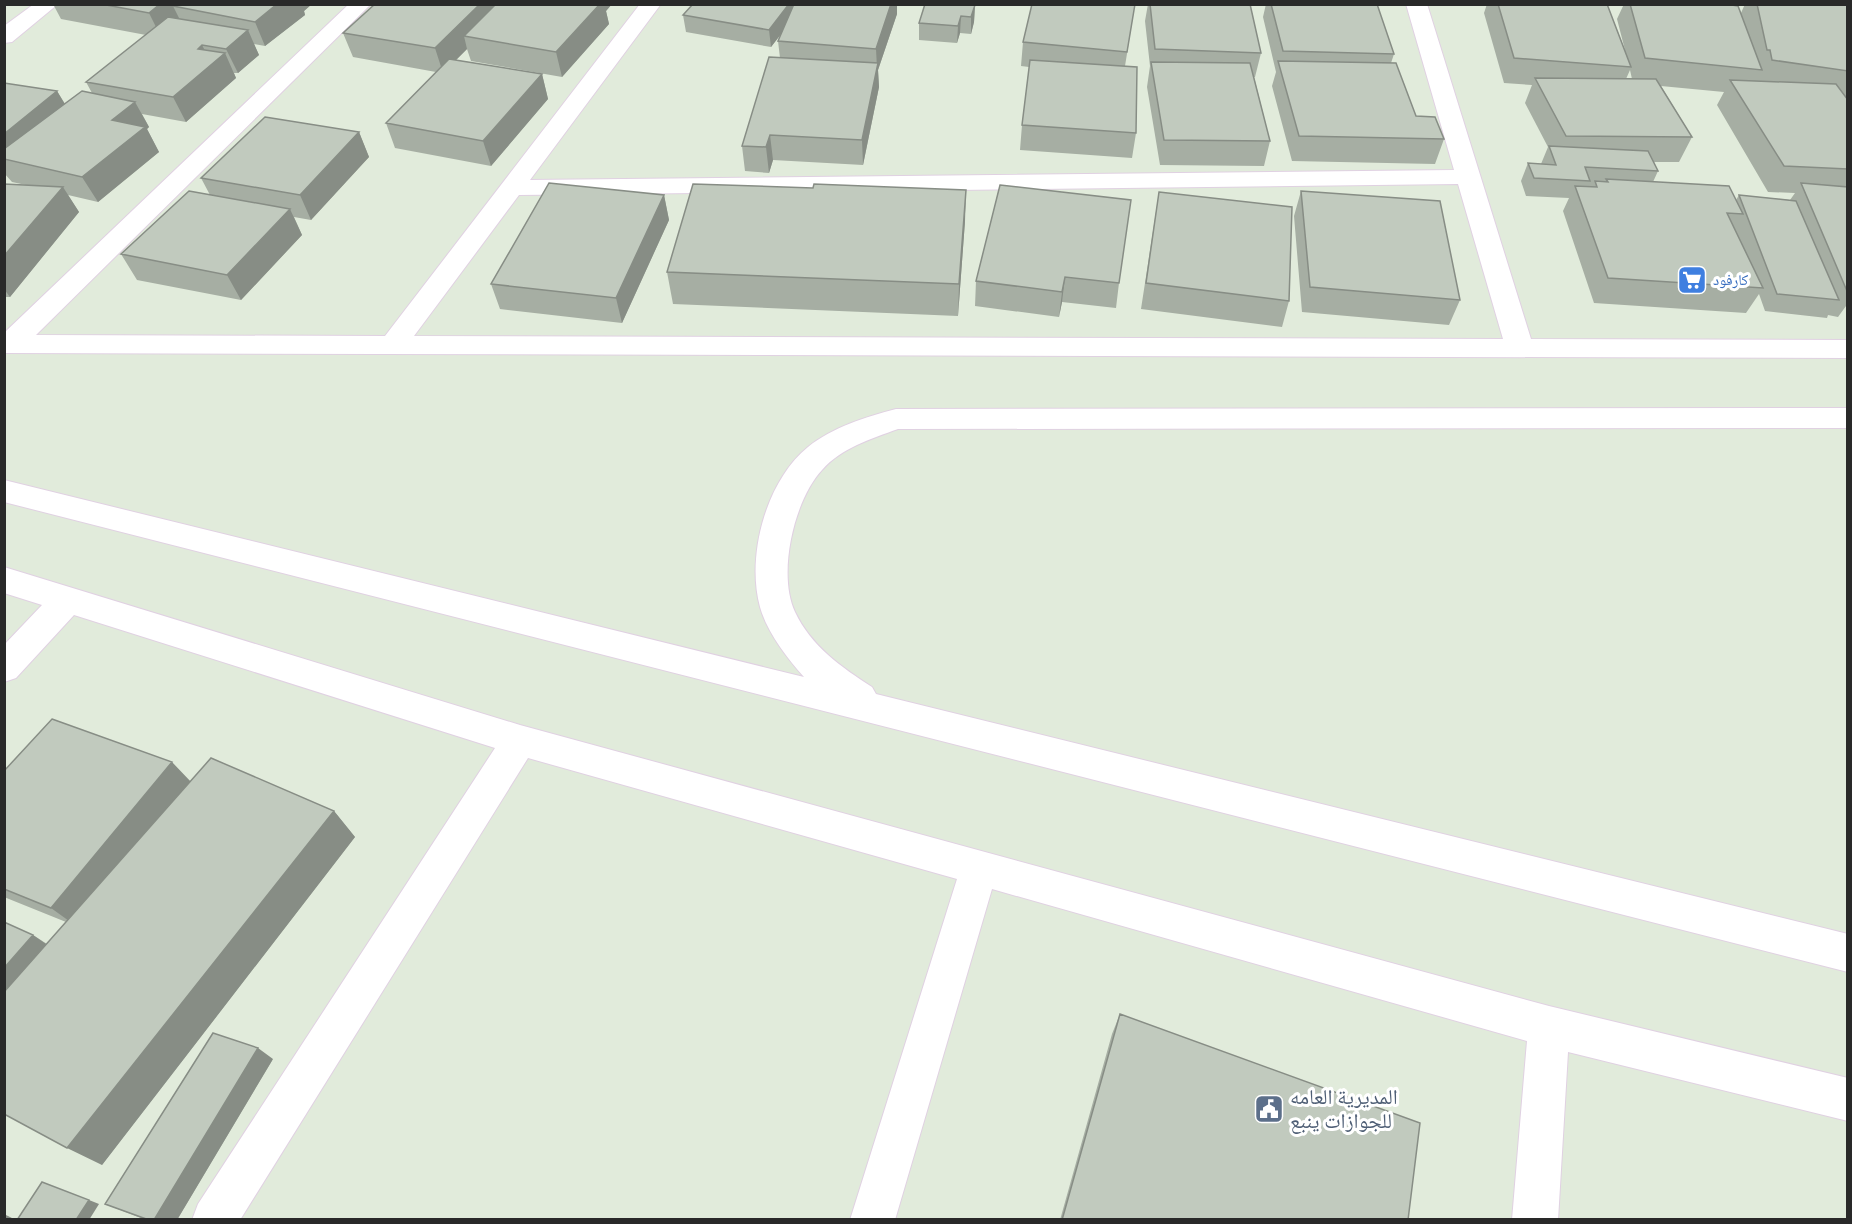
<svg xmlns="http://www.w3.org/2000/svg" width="1852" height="1224" font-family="Cabin,'Noto Naskh Arabic',sans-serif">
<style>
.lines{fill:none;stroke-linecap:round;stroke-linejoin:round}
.minor-casing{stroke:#e0d1e2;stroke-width:2}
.minor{fill:#fff;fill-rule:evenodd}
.wall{fill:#a6aea3;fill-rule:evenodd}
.shaded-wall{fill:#878d85}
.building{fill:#c1cabe;stroke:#878d85;stroke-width:1.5}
.labels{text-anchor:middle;stroke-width:6;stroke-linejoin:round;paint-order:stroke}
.far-shop-label{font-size:15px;fill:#366cbe;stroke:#fff;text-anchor:start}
.near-service-label{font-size:21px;fill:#4e5e75;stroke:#fff;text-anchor:start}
</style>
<rect width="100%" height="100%" fill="#e1ebdb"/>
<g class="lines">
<!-- minor casing -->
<g class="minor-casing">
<path id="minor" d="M34,4H58L12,42L4,43V26Z
M349,4H371L36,335L385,336L640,4H661L530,180L1454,170L1406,4H1427L1531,339L1848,340V358L4,353V333ZM1458,184L1503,339L414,336L519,195Z
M1848,408V428L898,429C871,439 841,448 822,470C794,500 777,574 795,612C811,646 841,667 872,687L876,694L1848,934V972L4,502V480L804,677C787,658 767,632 760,607C746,556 766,481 808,447C833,427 866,417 896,409Z
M4,567L520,725L1549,1006L1848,1078V1121L1568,1052L1558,1220H1512L1527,1041L992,889L895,1220H850L957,879L528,758L240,1220H192L198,1204L495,748L74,615L16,678L4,682V645L42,605L4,593Z"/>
</g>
<!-- minor -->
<use href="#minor" class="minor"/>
</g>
<!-- wall -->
<path class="wall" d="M53,4H312L304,11L305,15L265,46L254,44L259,55L238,73H234L236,78L186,122L142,114L149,127L147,129L159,152L98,202L68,195L79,212L10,297H4V184L26,185L12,182L4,173V83L57,91L65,104L92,93L86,82L146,35L61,19Z
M375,4H612L606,11L609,24L562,77L471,61L467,49L456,60L542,74L548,99L491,166L395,148L386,123L436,72L353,57L343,33Z
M1135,4L1125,66L1136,133L1132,158L1020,150L1022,125L1029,67L1021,66L1023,42Z
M1148,4H1250L1261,53L1255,77H1254L1270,141L1264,166L1160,165L1147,87L1150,66L1145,21Z
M1266,4H1377L1394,54L1391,63L1416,116L1444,139L1435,164L1292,161L1272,86L1276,72L1263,17Z
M1487,4H1607L1625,50L1617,19L1624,4H1725L1741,13L1745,4H1848V98H1846L1848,100V306H1846L1838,317L1828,315L1827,318L1765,311L1759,294L1746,313L1594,303L1563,211L1569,198L1526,196L1521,181L1528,163L1541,164L1548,147L1525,103L1532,85L1504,83L1484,13ZM1630,70L1632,79H1626ZM1661,86L1724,92L1717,105L1768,192L1795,193L1790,200L1739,195L1736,200L1653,182L1658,171L1654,162H1679L1692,137Z
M975,5L974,22L971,34L960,33L957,43L919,40V23Z
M897,14L878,70L879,87L863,165L773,160L769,173L745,171L742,146L780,58L778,41L781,34L771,47L686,32L683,15Z
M359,132L369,157L311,220L294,217L302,235L241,300L137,280L121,254L210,195L201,178Z
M1000,185L1119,283L1116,308L1062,302L1059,317L975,306L976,281Z
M813,188L965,221L958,316L673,304L667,272Z
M1301,191L1460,300L1449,325L1302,312L1294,216Z
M1159,192L1289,301L1282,327L1141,309Z
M664,195L669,220L622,323L500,309L491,284Z
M4,771L191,781L334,811L355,837L102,1165L33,935L47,944L66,922L4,897Z
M1120,1014L1408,1220H1060L1112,1034Z
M273,1059L177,1220H146L105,1204Z"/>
<!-- shaded-wall -->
<path class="shaded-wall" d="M160,4H204L173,6L181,22L161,37L149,13Z
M277,4H312L304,11L305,15L265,46L255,22Z
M480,4H505L464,36L467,49L443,73L435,48Z
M600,4H612L606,11L609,24L562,77L556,52Z
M789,4H794L795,16L771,47L769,30Z
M891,4H897V14L878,70L879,87L863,165L862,140L877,68L876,49Z
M975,5L974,22L971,34V17Z
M961,16L960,33L957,43L958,26Z
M248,30L259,55L238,73L226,49Z
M202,45L212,64L225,53L236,78L186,122L173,97L198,49Z
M542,74L548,99L491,166L483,141Z
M57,91L72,116L4,159V134Z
M135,102L149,127L147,129L159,152L98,202L82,177L112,120Z
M359,132L369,157L311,220L300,195Z
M770,135L773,160L769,173L766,147Z
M63,187L79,212L10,297L4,289V256Z
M966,190L965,221L958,316L959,284Z
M664,195L669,220L622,323L616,298Z
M290,209L302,235L241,300L227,275Z
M1065,277L1062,302L1059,317L1062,292Z
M172,762L192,783L76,926L51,908Z
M334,811L355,837L102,1165L67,1148Z
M33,935L59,953L4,1019V968Z
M258,1048L273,1059L177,1220H154Z
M89,1200L99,1204L89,1220H76Z
M4,1214L16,1220H4Z"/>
<!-- building -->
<path class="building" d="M101,4H160L149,13Z
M175,4H277L255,22L173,6Z
M375,4H480L435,48L343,33Z
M496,4H600L556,52L464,36Z
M693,4H789L769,30L683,15Z
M794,4H891L876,49L778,41Z
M925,4H973L975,5L971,17L961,16L958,26L919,23Z
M1032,4H1135L1127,52L1023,42Z
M1150,4H1250L1261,53L1155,49Z
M1271,4H1377L1394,54L1283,51Z
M1498,4H1607L1631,67L1514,58Z
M1630,4H1725L1738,6L1762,70L1645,58Z
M1757,4H1848V71L1772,60L1770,50H1767Z
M168,17L248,30L226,49L202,45L198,49L225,53L173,97L86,82Z
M769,57L878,63L862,140L770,135L766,147L742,146Z
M449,59L542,74L483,141L386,123Z
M1030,60L1137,67L1136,133L1022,125Z
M1278,61L1396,63L1416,116L1435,117L1444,139L1299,136Z
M1151,62L1250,63L1270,141L1164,140Z
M1535,78L1656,79L1692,137L1566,136Z
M1730,80L1836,84L1848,100V169L1784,166Z
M4,83L57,91L4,134Z
M82,91L135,102L112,120L145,127L82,177L4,159V149Z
M265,117L359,132L300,195L201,178Z
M1549,146L1648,151L1658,171L1585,167L1590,181L1534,178L1528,163L1556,165Z
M1606,179L1729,186L1743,214L1727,213L1763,288L1608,278L1575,186L1597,187L1595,181L1608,182Z
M549,183L664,195L616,298L491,284Z
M1801,183L1848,187V291H1847Z
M4,184L63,187L4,256Z
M693,184L813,188L814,184L966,190L959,284L667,272Z
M1000,185L1131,200L1119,283L1065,277L1062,292L976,281Z
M189,191L290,209L227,275L121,254Z
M1301,191L1440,201L1460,300L1310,287Z
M1159,192L1292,207L1289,301L1146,283Z
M1739,195L1796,201L1839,300L1777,294Z
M52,719L172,762L51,908L4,889V771Z
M211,758L334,811L67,1148L4,1114V992Z
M4,922L33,935L4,968Z
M1120,1014L1420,1123L1408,1220H1062Z
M213,1033L258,1048L154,1220H149L105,1204Z
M42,1182L89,1200L76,1220H17Z"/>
<!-- icons -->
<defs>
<g id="supermarket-square" transform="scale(1.5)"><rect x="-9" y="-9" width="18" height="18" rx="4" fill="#3f7fe0" stroke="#fff"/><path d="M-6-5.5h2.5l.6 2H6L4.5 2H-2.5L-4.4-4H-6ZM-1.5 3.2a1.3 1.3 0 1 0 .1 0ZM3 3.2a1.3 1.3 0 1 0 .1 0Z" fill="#fff"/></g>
<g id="civic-square" transform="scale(1.5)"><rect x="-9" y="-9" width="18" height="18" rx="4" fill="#5c6f8a" stroke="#fff"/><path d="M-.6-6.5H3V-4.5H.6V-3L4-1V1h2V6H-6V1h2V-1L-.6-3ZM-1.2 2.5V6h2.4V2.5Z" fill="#fff"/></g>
</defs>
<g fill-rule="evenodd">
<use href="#supermarket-square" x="1692" y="280"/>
<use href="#civic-square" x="1269" y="1109"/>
</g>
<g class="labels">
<!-- far-shop labels -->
<g class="far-shop-label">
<text x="1713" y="285">كارفود</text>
</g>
<!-- near-service labels -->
<g class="near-service-label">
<text x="1290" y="1104">المديرية العامه<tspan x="1290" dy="24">للجوازات ينبع</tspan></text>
</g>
</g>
<!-- border -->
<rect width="1852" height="1224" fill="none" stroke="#292929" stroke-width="12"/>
</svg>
